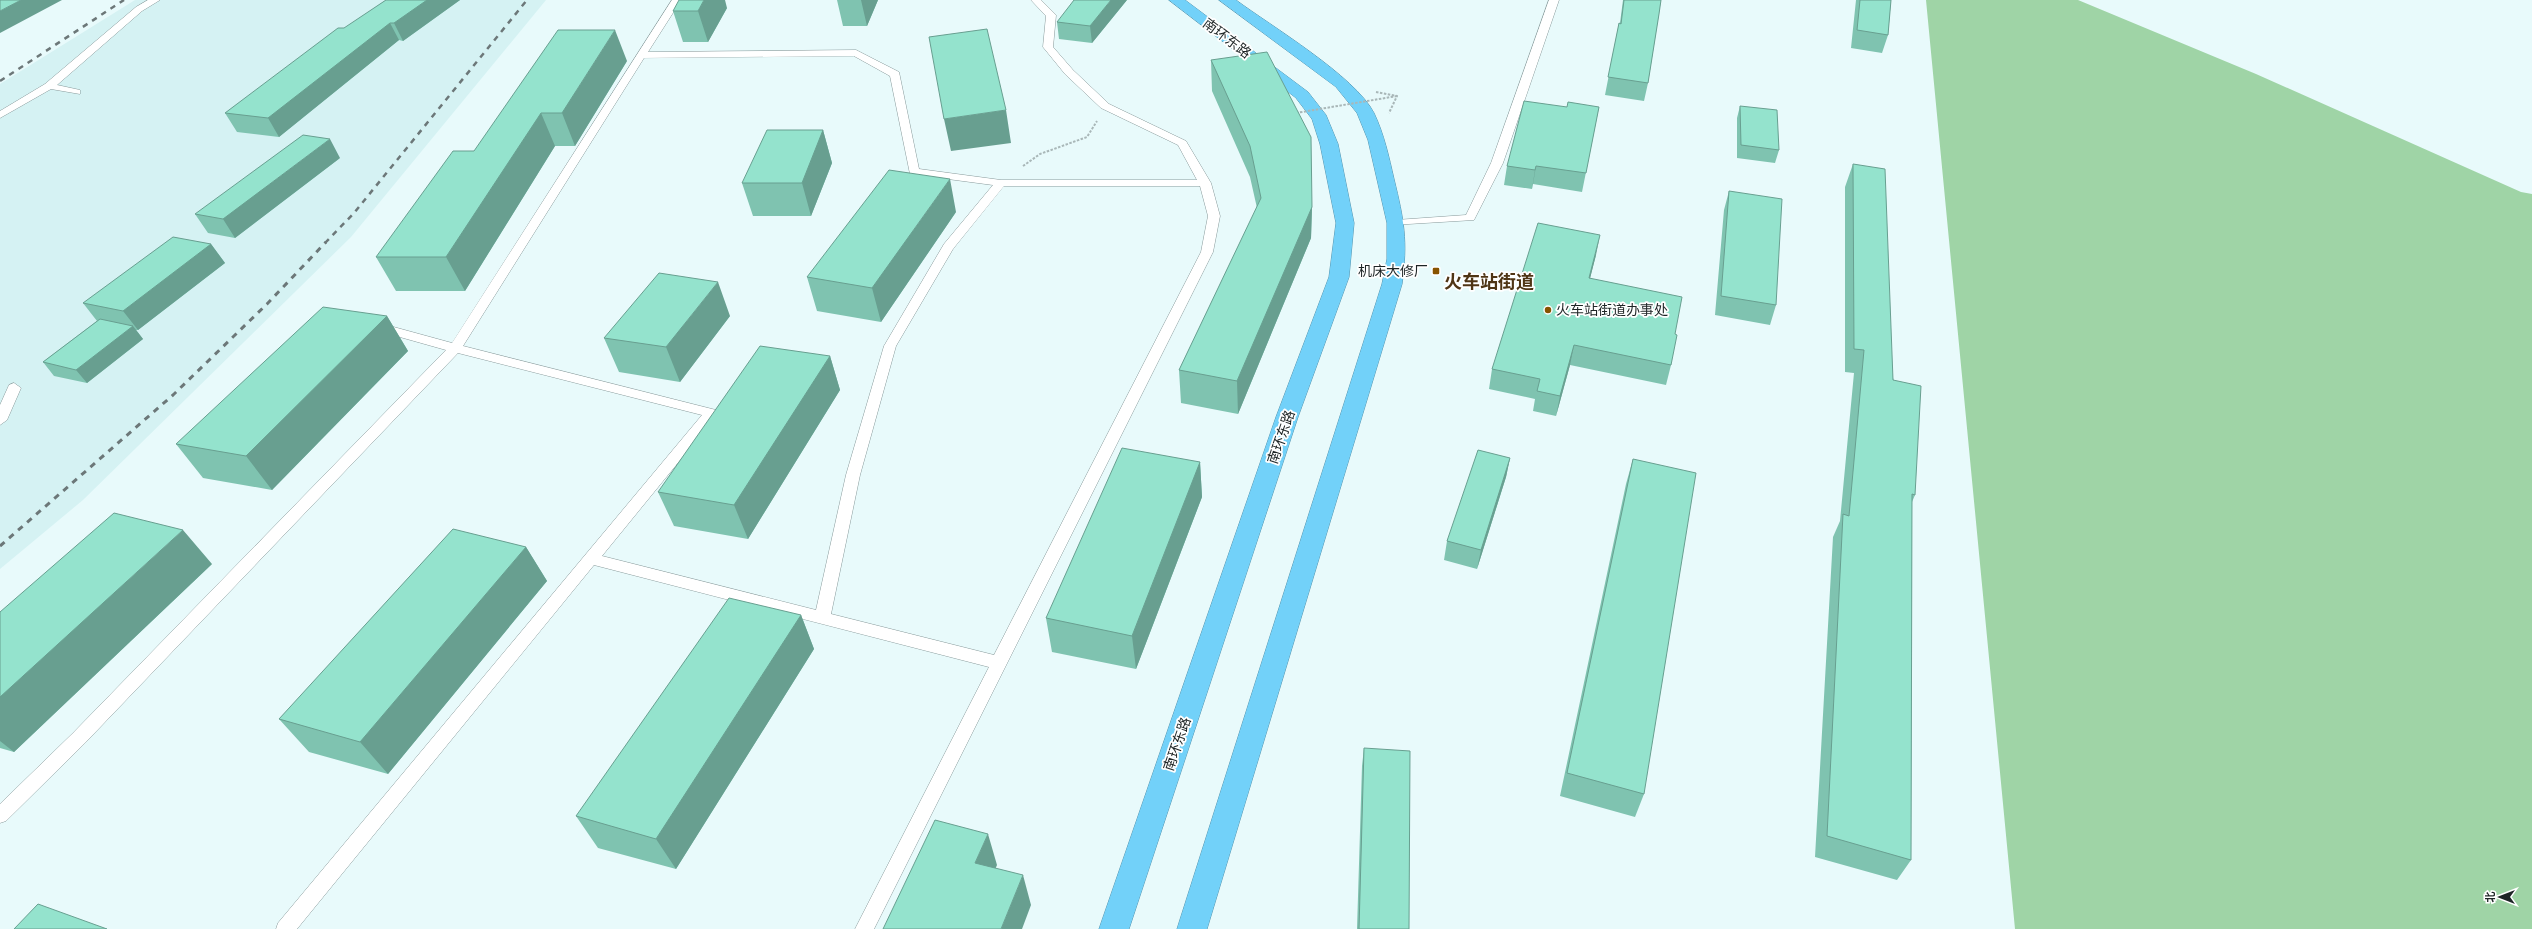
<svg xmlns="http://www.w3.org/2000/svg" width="2532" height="929" font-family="'Golos Text','Noto Sans SC',sans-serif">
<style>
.built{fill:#d5f2f3}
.forest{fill:#9fd4a6}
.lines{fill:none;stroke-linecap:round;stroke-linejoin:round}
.lane-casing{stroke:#889a9b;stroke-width:1}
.highway-casing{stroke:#5595af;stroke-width:1}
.path{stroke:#a9b7b8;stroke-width:2;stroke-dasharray:2.5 1.5;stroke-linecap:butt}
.lane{fill:#fff;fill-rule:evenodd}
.highway{fill:#72d1f9;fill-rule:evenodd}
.rail-far1{stroke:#6c7778;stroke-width:2.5;stroke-dasharray:5.5 5.5;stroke-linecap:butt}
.rail{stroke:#6c7778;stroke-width:3;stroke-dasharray:6 6;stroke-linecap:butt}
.path-bridge{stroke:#a9b7b8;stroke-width:2;stroke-dasharray:2.5 1.5;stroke-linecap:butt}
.wall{fill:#7fc3b0}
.shaded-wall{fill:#689f90}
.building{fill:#94e3cd;stroke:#689f90}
.poi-dot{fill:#875300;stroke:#fff;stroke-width:1.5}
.labels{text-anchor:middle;stroke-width:3.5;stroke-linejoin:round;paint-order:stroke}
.street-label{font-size:14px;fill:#1e2526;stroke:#fff}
.poi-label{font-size:14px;fill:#1e2526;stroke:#fff;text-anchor:end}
.district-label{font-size:18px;font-weight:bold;fill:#4f3515;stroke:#fff}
</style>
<rect width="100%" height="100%" fill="#e8fafb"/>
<!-- built -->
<path class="built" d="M135,0H546L351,237L83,500L0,569V84Z"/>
<!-- forest -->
<path class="forest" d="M1926,0H2078L2256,74L2521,192L2532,194V929H2015Z"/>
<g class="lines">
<!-- lane casing -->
<g class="lane-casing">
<path id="lane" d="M148,0H160L142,11L57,85L80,90V94L51,89L0,118V111L45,84L136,7Z
M672,0H710L705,3L678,5L648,52L856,50L899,72L919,169L1001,180H1197L1178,145L1101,108L1065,74L1043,47L1046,16L1031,0H1041L1056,15L1053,47L1073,70L1109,104L1186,141L1211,183L1220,216L1213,252L874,929H855L989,667L594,565L297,929H276L278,923L702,415L458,353L85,743L6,821L0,823V804L73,733L446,350L375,330L373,327L375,324L379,323L452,343ZM854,56L890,76L910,174L993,185L944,244L884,346L846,475L816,610L602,556L716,416L718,413L716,410L463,346L644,58ZM1004,186H1200L1208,216L1201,252L994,655L831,614L860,475L896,346L953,249Z
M1549,0H1559L1503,163L1474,220L1392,225L1390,223L1396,220L1466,215L1491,163Z
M14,383L21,388L7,420L0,425V405L9,385Z"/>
</g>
<!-- highway casing -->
<g class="highway-casing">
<path id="highway" d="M1169,0H1185L1308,92L1326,115L1338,144L1354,223L1349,277L1298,417L1129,929H1099L1276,417L1329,277L1336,223L1320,144L1312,119L1296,98Z
M1219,0H1236C1271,26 1355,76 1374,113C1384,134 1389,157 1394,179C1404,220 1408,241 1402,284L1207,929H1177L1382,284L1387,259V223L1368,140L1357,113L1336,87Z"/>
</g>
<!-- path -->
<path class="path" d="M1376,92L1397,96L1389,113
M1023,166L1040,154L1087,137L1097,121"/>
<!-- lane -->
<use href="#lane" class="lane"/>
<!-- highway -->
<use href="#highway" class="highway"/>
<!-- rail-far1 -->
<path class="rail-far1" d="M0,81L124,0
M325,243L354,213L527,0"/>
<!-- rail -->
<path class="rail" d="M0,546L173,395L267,304L326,242"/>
<!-- path-bridge -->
<path class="path-bridge" d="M1296,113L1397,96"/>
</g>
<!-- wall -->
<path class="wall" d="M386,0H460L403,41L399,40L279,137L237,132L225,113Z
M837,0H878L867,26H843Z
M1127,0L1092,43L1059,39L1057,22Z
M1623,0H1661L1648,83L1644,101L1605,95L1619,23H1620Z
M1856,0H1891L1888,35L1882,53L1851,48Z
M727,8L708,42H683L673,11Z
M1211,60L1312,207L1311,238L1238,414L1181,403L1179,370L1257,208L1250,177L1212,91Z
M627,61L575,146H555L465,291H396L376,257L474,151Z
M1740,106L1779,150L1775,163L1737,158V118Z
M1567,107H1599L1582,192L1533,184L1532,189L1504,185L1507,166Z
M823,130L832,163L811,216H753L742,183Z
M340,158L235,238L208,233L195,214Z
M1853,164L1915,495L1912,502L1911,860L1897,880L1815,857L1833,537L1840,521L1854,373L1845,372V187Z
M1729,191L1776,305L1770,325L1715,315L1724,210Z
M956,212L881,322L817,311L807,277Z
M211,244L225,263L138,330H136L143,339L87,383L54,376L43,362L97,321L83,303Z
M1596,255L1590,278L1675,334L1671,365L1666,385L1570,365L1556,416L1533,411L1535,399L1489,389L1492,369Z
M387,316L408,351L272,490L203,478L176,444Z
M730,316L680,382L619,372L604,338Z
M830,356L840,390L748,539L674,526L658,492Z
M1510,458L1506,477L1477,569L1444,560L1447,541Z
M1633,459L1644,794L1635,817L1560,796L1626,484Z
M1200,462L1202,497L1136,669L1052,652L1046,618Z
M526,547L547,581L388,774L309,752L279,719Z
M212,564L14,752L0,748V612Z
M801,615L814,649L676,869L598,848L576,816Z
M1364,748L1409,929H1357L1362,766Z"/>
<!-- shaded-wall -->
<path class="shaded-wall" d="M21,0H62L0,33V11Z
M427,0H460L403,41L394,23Z
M704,0H725L727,8L708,42L698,11Z
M861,0H878L867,26Z
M1111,0H1127L1092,43L1090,26Z
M390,23L399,40L279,137L268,118Z
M615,30L627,61L575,146L562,113Z
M1006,110L1011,143L951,151L944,119Z
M541,113L555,146L465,291L446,257Z
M823,130L832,163L811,216L802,183Z
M330,139L340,158L235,238L223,219Z
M1536,166L1533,184L1532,189L1535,170Z
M950,179L956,212L881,322L872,288Z
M1312,207L1311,238L1238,414L1237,381Z
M1600,235L1596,255L1585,298L1589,278Z
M211,244L225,263L138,330L123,311Z
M718,282L730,316L680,382L666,347Z
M387,316L408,351L272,490L246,456Z
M133,326L143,339L87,383L76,370Z
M1574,345L1570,365L1556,416L1560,396Z
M830,356L840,390L748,539L734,505Z
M1510,458L1506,477L1477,569L1481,550Z
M1200,462L1202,497L1136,669L1132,636Z
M183,530L212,564L14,752L0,741V697Z
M526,547L547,581L388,774L360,742Z
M801,615L814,649L676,869L656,839Z
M988,834L997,865L985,893L975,863Z
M1023,875L1031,905L1022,929H1001Z"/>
<!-- building -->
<path class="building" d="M0,0H21L0,11Z
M386,0H427L394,23H390L268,118L225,113L338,28H344Z
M679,0H704L698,11H673Z
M1074,0H1111L1090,26L1057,22Z
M1624,0H1661L1659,14L1648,83L1608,77L1619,23L1621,24Z
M1860,0H1891L1888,35L1857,30Z
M987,29L1006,110L944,119L929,37Z
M558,30H615L562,113H541L446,257H376L453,151H474Z
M1267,52L1311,137L1312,207L1237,381L1179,370L1261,198L1250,146L1211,60Z
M1524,101L1567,107L1568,102L1599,107L1586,173L1536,166L1535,170L1507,166Z
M1740,106L1777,110L1779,150L1741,145Z
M767,130H823L802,183H742Z
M303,135L330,139L223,219L195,214Z
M1853,164L1885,169L1893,380L1921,386L1915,495L1912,494L1911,860L1827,836L1843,514L1849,516L1864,350L1854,349Z
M889,170L950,179L872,288L807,277Z
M1729,191L1782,199L1776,305L1721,296Z
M1538,223L1600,235L1589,278L1682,297L1675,334L1677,335L1671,365L1574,345L1560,396L1537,391L1540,379L1492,369Z
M173,237L211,244L123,311L83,303Z
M659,273L718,282L666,347L604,338Z
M323,307L387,316L246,456L176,444Z
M100,319L133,326L76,370L43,362Z
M760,346L830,356L734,505L658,492Z
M1122,448L1200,462L1132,636L1046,618Z
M1478,450L1510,458L1481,550L1447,541Z
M1633,459L1696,473L1644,794L1567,773Z
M114,513L183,530L0,697V612Z
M453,529L526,547L360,742L279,719Z
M729,598L801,615L656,839L576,816Z
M1364,748L1410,751L1409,929H1359Z
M935,820L988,834L975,863L1023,875L1001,929H883Z
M38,904L107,929H14Z"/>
<!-- markers -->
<g class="poi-dot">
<rect x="1432" y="267" width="8" height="8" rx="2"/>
<circle cx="1548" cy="310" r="4"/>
</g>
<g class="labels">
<!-- street labels -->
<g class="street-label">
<text transform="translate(1227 38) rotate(37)" y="5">南环东路</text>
<text transform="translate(1281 437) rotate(-71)" y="5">南环东路</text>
<text transform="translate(1177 744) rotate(-71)" y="5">南环东路</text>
</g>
<!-- poi labels -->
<g class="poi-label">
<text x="1428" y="276">机床大修厂</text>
<text x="1556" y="315" text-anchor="start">火车站街道办事处</text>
</g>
<!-- district labels -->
<g class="district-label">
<text x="1489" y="288">火车站街道</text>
</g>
</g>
<!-- north arrow -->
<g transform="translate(2500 897) rotate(270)" stroke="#ffffff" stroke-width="3" paint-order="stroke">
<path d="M0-3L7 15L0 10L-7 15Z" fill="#1e2526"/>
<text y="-6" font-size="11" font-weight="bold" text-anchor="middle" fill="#1e2526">北</text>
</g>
</svg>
